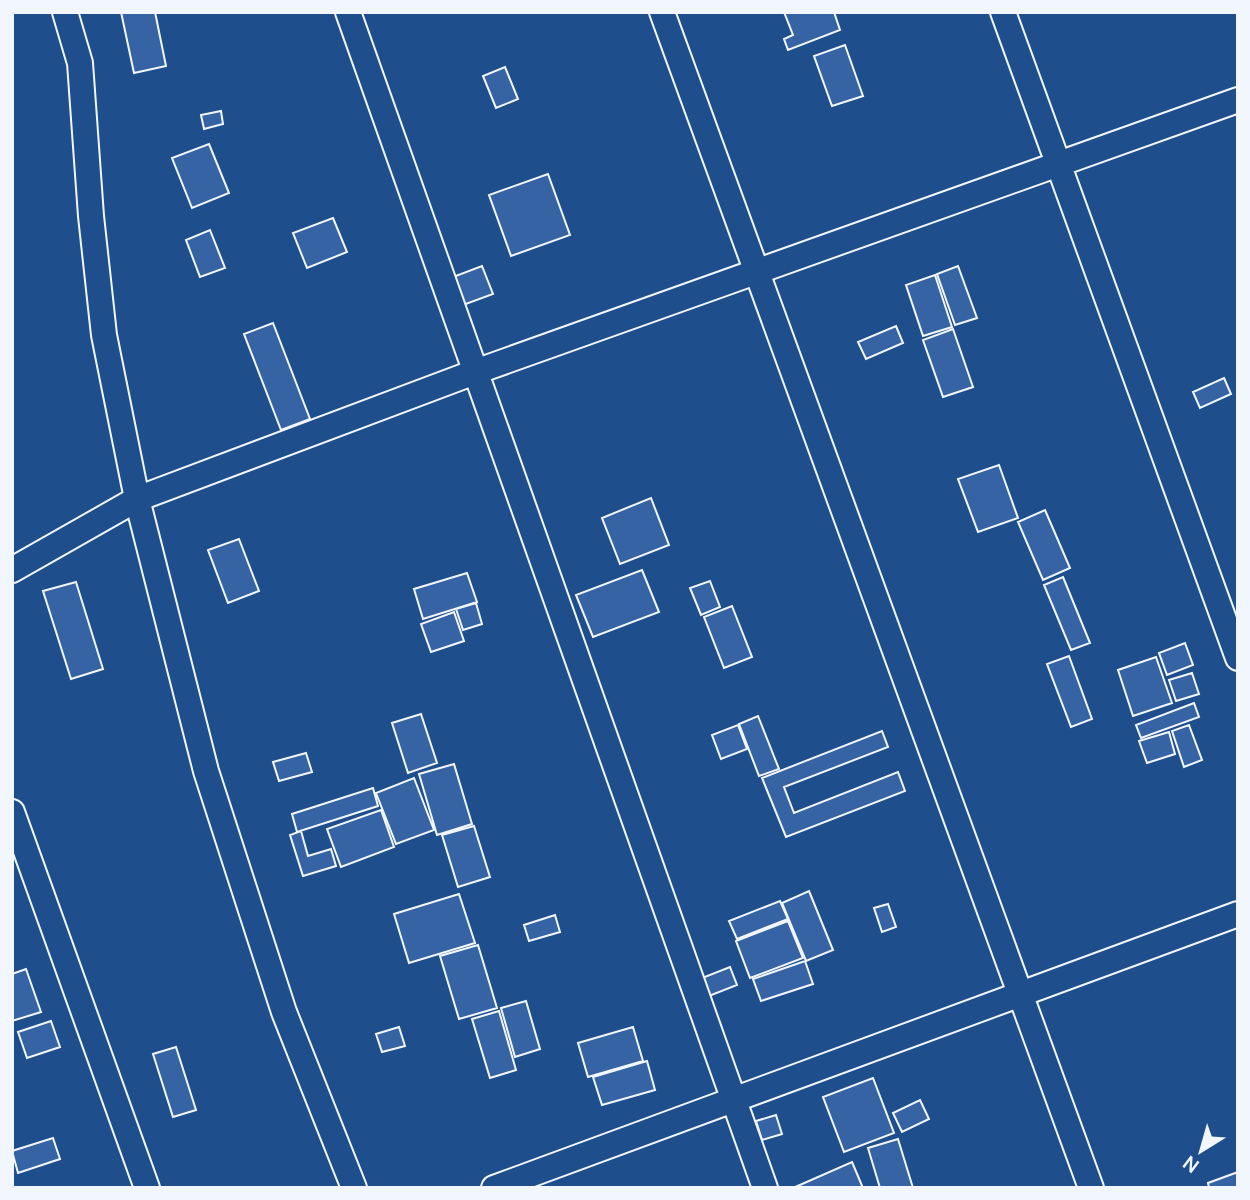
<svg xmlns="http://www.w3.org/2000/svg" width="1250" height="1200" font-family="Manrope,sans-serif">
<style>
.building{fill:#3563a3;stroke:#f2f6ff;stroke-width:2}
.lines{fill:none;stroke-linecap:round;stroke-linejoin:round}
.minor-casing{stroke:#f2f6ff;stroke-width:28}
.minor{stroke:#1f4e8c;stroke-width:24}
</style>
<rect width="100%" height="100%" fill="#1f4e8c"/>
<!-- building -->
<path class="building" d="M121,12H155L166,66L134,73Z
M784,12H834L840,30L788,50L784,39L793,35Z
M845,45L863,96L832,106L814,56Z
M505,67L518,99L496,108L483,76Z
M221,111L223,124L204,129L201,115Z
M209,144L229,193L192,208L172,158Z
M548,174L570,235L511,256L489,195Z
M333,218L347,252L307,268L293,233Z
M210,230L225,268L200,277L186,240Z
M482,266L493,294L455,308L445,280Z
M958,266L977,318L955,325L937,274Z
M935,275L952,327L923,336L906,285Z
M273,323L310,419L281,430L244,334Z
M896,326L903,343L866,359L858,342Z
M953,329L973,387L943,397L923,340Z
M1224,378L1231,394L1200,408L1193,392Z
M999,465L1018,518L978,532L958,479Z
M651,498L669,545L620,564L602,518Z
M1045,510L1070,568L1043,580L1018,522Z
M239,539L259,591L228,603L208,550Z
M642,570L659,612L593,637L576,595Z
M467,573L477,602L423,619L414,589Z
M1063,577L1090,643L1071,650L1044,585Z
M710,581L720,607L701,615L690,588Z
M76,582L103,669L71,679L43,591Z
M476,603L482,624L463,630L456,609Z
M732,606L752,657L724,668L704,617Z
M454,612L464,641L431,652L421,624Z
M1185,643L1193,665L1167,675L1159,653Z
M1069,656L1092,719L1071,727L1047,664Z
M1156,657L1172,703L1133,716L1118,670Z
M1192,673L1199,694L1176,701L1169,680Z
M1194,703L1199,717L1141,738L1136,725Z
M421,714L437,763L408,773L392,723Z
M758,716L779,769L759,776L739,724Z
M738,725L747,749L721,759L712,735Z
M1189,725L1202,760L1184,767L1172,731Z
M882,731L888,747L784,787L794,813L898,772L905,791L786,837L762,778Z
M1169,732L1175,754L1147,763L1139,741Z
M306,753L312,772L279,781L273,762Z
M454,764L472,824L437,835L419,774Z
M414,778L434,830L396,844L376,793Z
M373,788L378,806L297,832L292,814Z
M381,810L394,847L341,867L327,829Z
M474,826L490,877L458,887L442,835Z
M301,831L308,856L331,849L336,866L303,876L290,835Z
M809,891L833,950L806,961L782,903Z
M459,894L475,943L409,963L394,914Z
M780,901L788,919L737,939L729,921Z
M888,904L896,927L882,932L874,908Z
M555,915L560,932L529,941L524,925Z
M788,921L803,958L750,978L736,941Z
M478,945L497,1008L459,1019L440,956Z
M805,961L813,984L761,1001L753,979Z
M730,967L737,985L709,996L702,978Z
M26,969L41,1012L12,1021V974Z
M526,1001L540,1049L515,1057L501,1008Z
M499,1011L516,1070L490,1078L472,1019Z
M51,1021L60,1047L27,1058L18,1032Z
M399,1027L405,1046L382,1052L376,1034Z
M633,1027L643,1061L588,1077L578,1043Z
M176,1047L196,1110L173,1117L153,1054Z
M647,1061L655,1090L602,1105L593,1077Z
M873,1078L894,1133L844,1152L823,1097Z
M920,1100L929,1119L902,1132L893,1113Z
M776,1115L782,1134L762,1140L756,1121Z
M53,1138L60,1159L18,1173L12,1151Z
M898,1139L913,1188H880L868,1148Z
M852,1162L863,1188H793Z
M1238,1172V1188H1209L1208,1183Z"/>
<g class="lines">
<!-- minor casing -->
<g class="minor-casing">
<path id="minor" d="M65,12L80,63L91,216L104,335L137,499L206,771L284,1012L354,1188
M348,12L765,1188
M662,12L1091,1188
M1003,12L1238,658
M12,570L137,499L475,372L1238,100
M12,812L147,1188
M494,1188L1238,914"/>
</g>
<!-- minor -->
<use href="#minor" class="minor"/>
</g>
<!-- border -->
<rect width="1250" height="1200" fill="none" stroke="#f2f6ff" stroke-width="28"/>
<!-- north arrow -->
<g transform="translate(1201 1151) rotate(217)" stroke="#1f4e8c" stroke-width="5" paint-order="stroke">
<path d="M0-5L12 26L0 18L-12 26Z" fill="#f2f6ff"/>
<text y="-10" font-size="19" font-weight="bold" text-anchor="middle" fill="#f2f6ff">N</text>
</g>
</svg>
